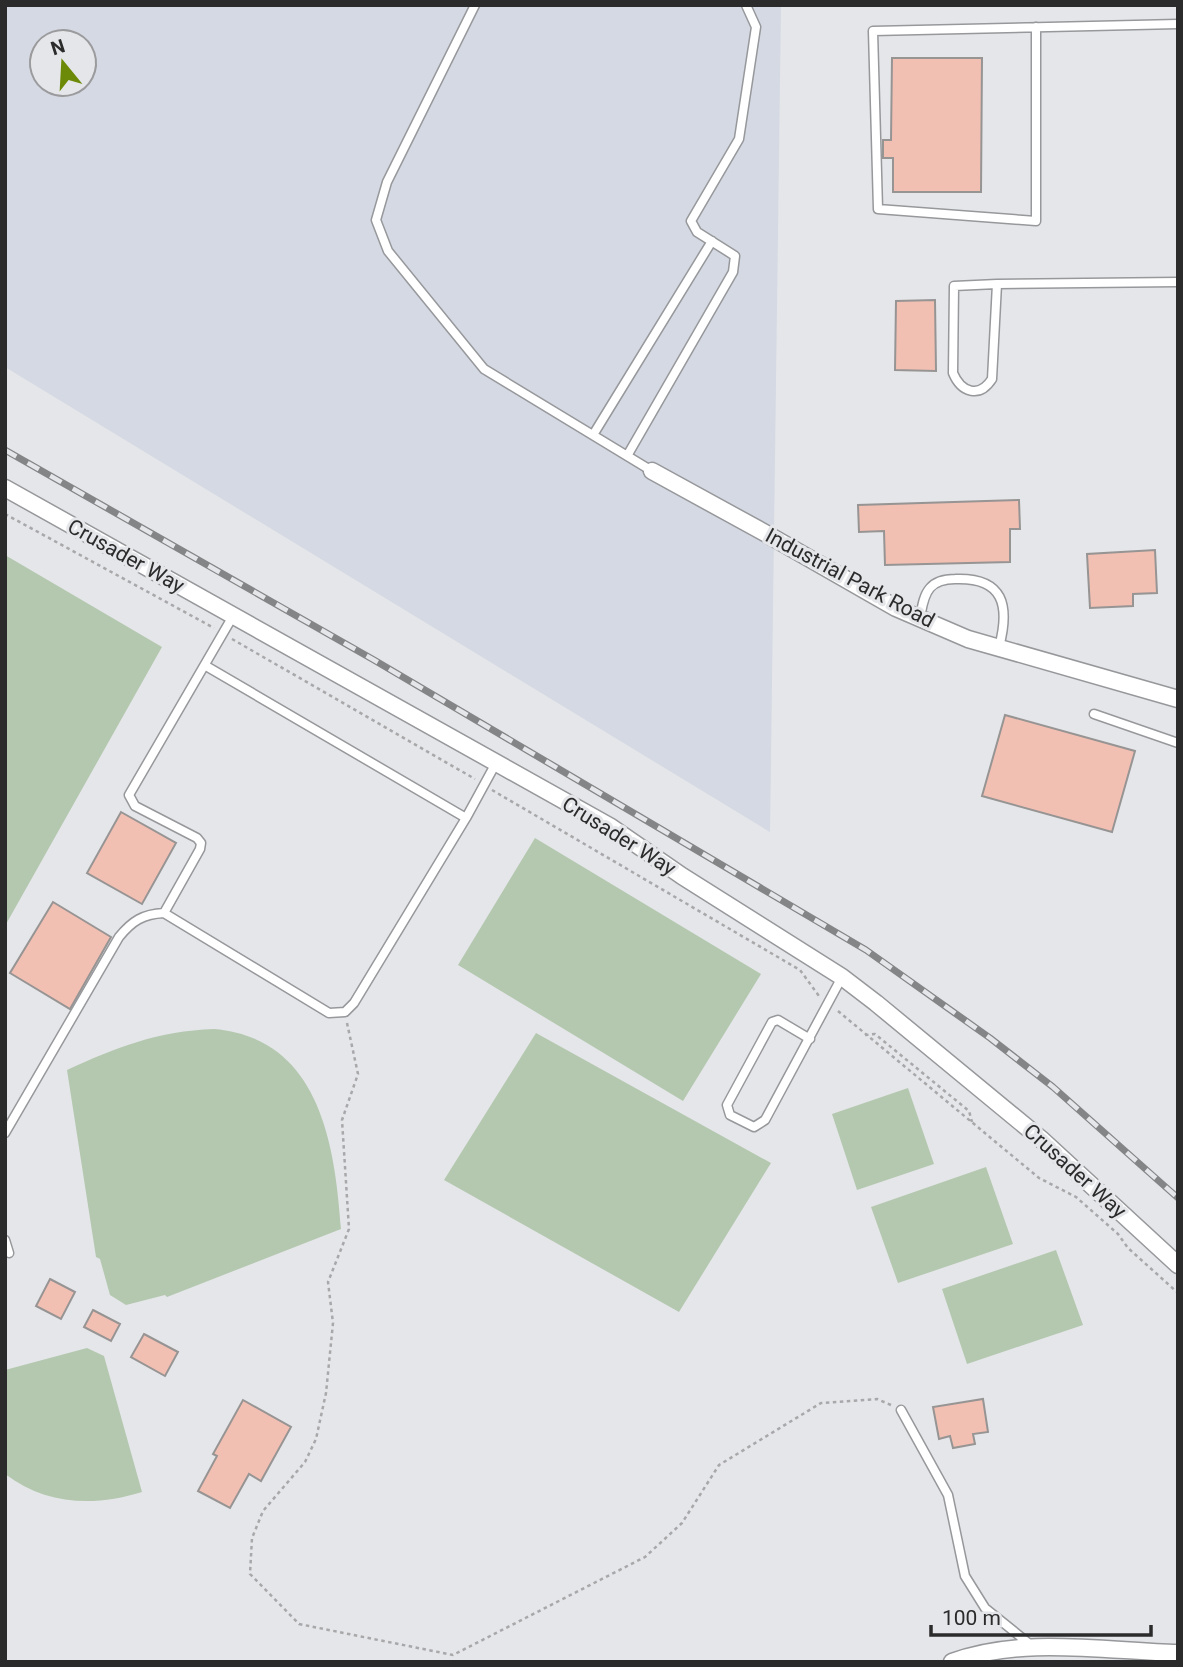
<svg xmlns="http://www.w3.org/2000/svg" width="1183" height="1667" font-family="Roboto,sans-serif">
<style>
.built{fill:#d4d9e3;fill-rule:evenodd}
.green{fill:#b4c8b0}
.building{fill:#f2bfb3;stroke:#979494;stroke-width:2}
.lines{fill:none;stroke-linecap:round;stroke-linejoin:round}
.service-casing{stroke:#97989b;stroke-width:11}
.minor-casing{stroke:#97989b;stroke-width:19}
.path{stroke:#a8a8ab;stroke-width:2.5;stroke-dasharray:3.5 3.5;stroke-linecap:butt}
.service{stroke:#fff;stroke-width:8}
.minor{stroke:#fff;stroke-width:16}
.rail-casing{stroke:#848587;stroke-width:7}
.rail{stroke:#e5e6e9;stroke-width:4.5;stroke-dasharray:13;stroke-linecap:butt}
.labels{text-anchor:middle;stroke-width:6;stroke-linejoin:round;paint-order:stroke}
.street-label{font-size:21px;fill:#2b2b2c;stroke:#e5e6e9}
</style>
<rect width="100%" height="100%" fill="#e5e6e9"/>
<!-- built -->
<path class="built" d="M5,5H781L770,832L5,367ZM42,42H84V84H42Z"/>
<!-- green -->
<path class="green" d="M5,555L162,647L5,926Z
M535,838L761,974L683,1101L458,965Z
M214,1029C319,1038 335,1143 341,1229L167,1297L165,1295L126,1305L110,1295L100,1259L96,1257L67,1070C117,1047 158,1031 214,1029Z
M536,1033L771,1163L679,1312L444,1180Z
M908,1088L934,1164L857,1190L832,1114Z
M986,1167L1013,1244L898,1283L871,1207Z
M1056,1250L1083,1325L967,1364L942,1289Z
M87,1348L104,1356L142,1492C94,1507 46,1505 5,1474V1370Z"/>
<!-- building -->
<path class="building" d="M892,58H982L981,192H893V158H883V140H891Z
M935,300L936,371L895,370L896,301Z
M1019,500L1020,529H1010V562L885,565L884,531L859,532L858,505Z
M1155,550L1157,593L1133,594V606L1090,608L1087,554Z
M1005,715L1135,751L1112,832L982,796Z
M121,812L176,843L142,904L87,873Z
M53,902L111,937L70,1009L10,973Z
M50,1279L75,1292L61,1319L36,1306Z
M93,1310L120,1324L111,1341L84,1327Z
M144,1334L178,1352L165,1376L131,1357Z
M983,1399L988,1432L973,1434L975,1444L953,1448L950,1436L939,1439L933,1407Z
M243,1400L291,1427L261,1481L249,1474L230,1508L198,1491L217,1456L213,1454Z"/>
<g class="lines">
<!-- service casing -->
<g class="service-casing">
<path id="service" d="M475,5L387,182L376,220L388,251L484,369L652,471
M1036,27V221L878,209L873,31L1178,24
M997,284L992,379C979,399 961,392 953,373L954,286L997,284L1178,282
M593,435L712,241
M627,456L733,272L735,256L697,232L691,221L739,139L756,27L746,5
M233,616L129,795L135,806L197,838L201,843L200,849L164,913L329,1013L345,1012L354,1003L466,818L496,763
M920,618C922,608 923,596 930,588C936,581 946,579 955,579C1004,577 1010,606 999,647
M206,666L466,818
M1094,714L1178,743
M810,1039L778,1020L772,1022L727,1105L730,1115L754,1127L765,1120L842,977
M5,1133L119,937C132,921 143,914 164,913
M5,1240L9,1253
M901,1410L948,1495L965,1576L985,1608L1032,1646"/>
</g>
<!-- minor casing -->
<g class="minor-casing">
<path id="minor" d="M652,471L765,533L896,608L968,639L1178,699
M5,488L611,827L682,876L842,977L876,1003L1041,1139L1178,1265
M952,1662C1021,1636 1105,1651 1178,1653"/>
</g>
<!-- path -->
<path class="path" d="M5,514L214,628
M232,639L475,779
M492,790L800,970L819,996
M838,1011L1039,1178L1076,1197L1118,1234L1128,1248L1178,1293
M347,1023L358,1074L342,1120L349,1229L328,1282L333,1323L326,1393L316,1439L305,1462L263,1511L252,1538L250,1574L299,1624L453,1655L645,1557L682,1523L719,1465L821,1403L877,1399L891,1405
M865,1035L875,1034L969,1111L972,1122"/>
<!-- service -->
<use href="#service" class="service"/>
<!-- minor -->
<use href="#minor" class="minor"/>
<!-- rail casing -->
<g class="rail-casing">
<path id="rail" d="M5,450L374,660L866,950L990,1038L1053,1087L1178,1198"/>
</g>
<!-- rail -->
<use href="#rail" class="rail"/>
</g>
<g class="labels">
<!-- street labels -->
<g class="street-label">
<text transform="translate(126 556) rotate(29)" y="7">Crusader Way</text>
<text transform="translate(850 578) rotate(28)" y="7">Industrial Park Road</text>
<text transform="translate(619 836) rotate(32)" y="7">Crusader Way</text>
<text transform="translate(1075 1171) rotate(42)" y="7">Crusader Way</text>
</g>
</g>
<!-- border -->
<rect width="1183" height="1667" fill="none" stroke="#2b2b2c" stroke-width="14"/>
<!-- north arrow -->
<g transform="translate(63 63) rotate(342)"><circle r="33" fill="#e5e6e9" stroke="#9b9b9d" stroke-width="2"/>
<path d="M0-5L12 26L0 18L-12 26Z" fill="#6c8a08"/>
<text y="-10" font-size="19" font-weight="bold" text-anchor="middle" fill="#2b2b2c">N</text>
</g>
<!-- scale -->
<path d="M931 1625v10h220v-10" fill="none" stroke="#2b2b2c" stroke-width="3.5"/>
<text x="942" y="1625" font-size="21" fill="#2b2b2c" stroke="#e5e6e9" stroke-width="5" paint-order="stroke">100 m</text>
</svg>
